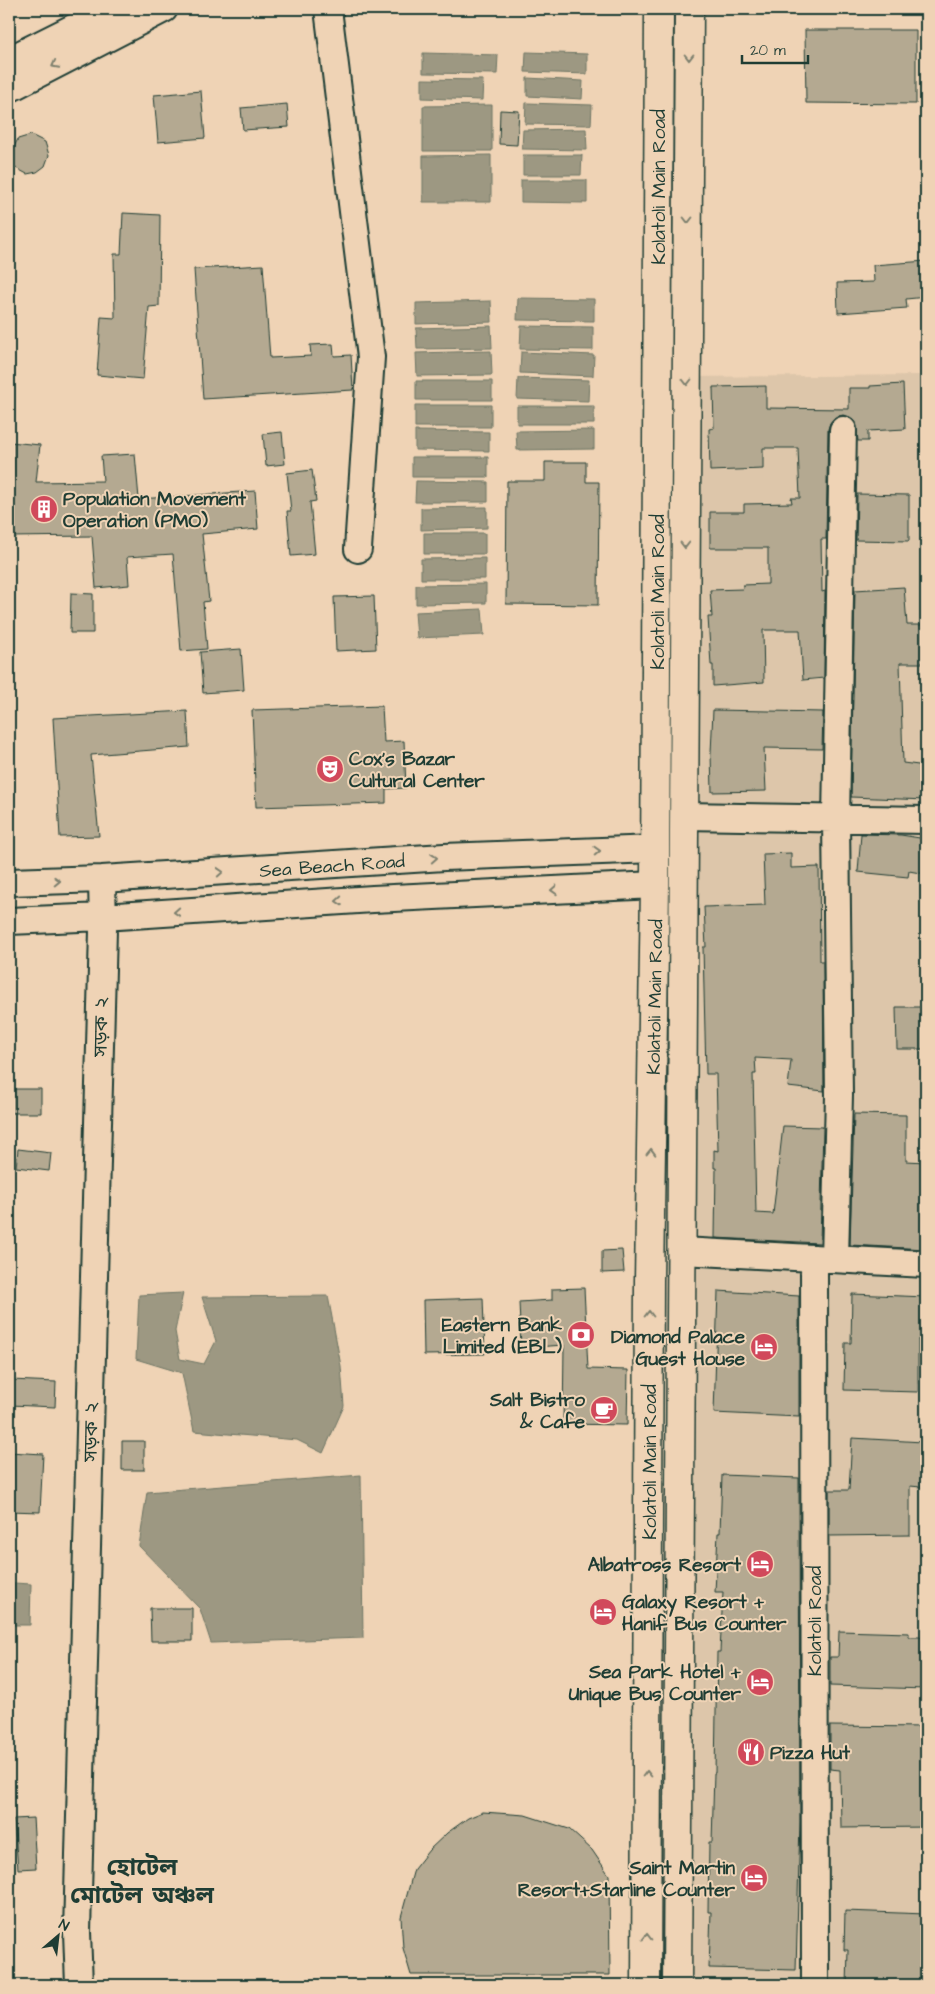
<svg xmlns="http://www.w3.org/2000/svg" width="935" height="1994" font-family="'Architects Daughter','Noto Sans Bengali',sans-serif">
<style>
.built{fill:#ddc6aa}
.water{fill:#9d9882;stroke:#6b7463}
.building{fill:#b4a991;stroke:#1f3d34}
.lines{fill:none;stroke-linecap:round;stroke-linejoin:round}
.minor-casing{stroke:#1f3d34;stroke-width:30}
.highway-casing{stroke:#1f3d34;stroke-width:31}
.minor{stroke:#efd3b5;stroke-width:26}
.highway{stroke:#efd3b5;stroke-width:28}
.oneway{stroke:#7d806e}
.labels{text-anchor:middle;stroke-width:4;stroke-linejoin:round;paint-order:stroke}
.street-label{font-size:19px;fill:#1f3d34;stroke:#efd3b5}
.poi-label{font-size:19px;font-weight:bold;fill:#1f3d34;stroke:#efd3b5;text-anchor:end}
.district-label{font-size:24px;font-weight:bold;fill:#1f3d34;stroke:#efd3b5}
</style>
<rect width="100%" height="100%" fill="#efd3b5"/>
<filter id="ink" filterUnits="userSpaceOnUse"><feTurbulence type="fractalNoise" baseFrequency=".02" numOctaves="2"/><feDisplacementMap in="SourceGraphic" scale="10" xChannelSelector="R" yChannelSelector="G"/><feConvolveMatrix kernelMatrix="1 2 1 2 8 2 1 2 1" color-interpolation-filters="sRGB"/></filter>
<g filter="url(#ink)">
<!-- built -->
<path class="built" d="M926,375V1985H673L684,377Z"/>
<!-- water -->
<path class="water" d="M526,52L587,54V74L525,72Z
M423,53L498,55L497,74L423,73Z
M527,78L583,81L582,99L527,96Z
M422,79L483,80L482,100L422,98Z
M526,103L592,105L591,125L525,124Z
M492,105V151H423V106Z
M586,129L587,150L522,149L523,130Z
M491,155V202H423V156Z
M523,155H582L581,175H523Z
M521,180H587V203L521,202Z
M518,298L594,299V321L517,320Z
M491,301L492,322L416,324V303Z
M491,326L492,348L417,349L416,328Z
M521,326L593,327V350L520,349Z
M491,351L492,375L417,376L416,353Z
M521,352L594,355L593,376L520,373Z
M518,378L589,380L588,401L517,399Z
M416,381H492V400H416Z
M415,405H491V427H415Z
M517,406H594V424H517Z
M594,430V449L517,450L516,431Z
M415,431L489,432V451L415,450Z
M412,457H488V477H412Z
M416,481L488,482V502H415Z
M487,507V528L421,530V508Z
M424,533H485V554H424Z
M485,558V579H421V559Z
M486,584V603L416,604V585Z
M482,609L484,635L417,638L415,612Z
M183,1293L175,1331L180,1359L204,1364L216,1341L202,1297L328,1296L341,1366L344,1406L323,1453L297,1440L194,1431L182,1373L136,1359L139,1295Z
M361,1475L363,1638L211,1643L200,1609L139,1546L147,1492Z
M14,1583L31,1584L30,1625H9V1591Z"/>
<!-- building -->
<path class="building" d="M805,30H916V104L806,103Z
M201,91L205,138L158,142L154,95Z
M287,104L289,127L243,130L241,108Z
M500,110L519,111L517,145L499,144Z
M31,135L45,142L49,155L45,166L37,172L27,174L14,167L11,152L18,139Z
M123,213L160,215L159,306L149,307L143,379L97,375L101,317L115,318L114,254H121Z
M926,261V297L906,299L907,308L838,313L837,283L874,282L873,265Z
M263,265L270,358L311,356L310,345L333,344L334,356L351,355L353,390L203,399L194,269Z
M903,384L905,429L868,431V441H858L856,422L850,417L843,415L835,417L830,423L828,429L826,539H821L822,592L825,591L824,678L803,680L800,630H763L764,682L713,686V665H711L708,617H712L710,590L743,589V585L768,584V548H710V512H744V504L792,503L791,498H800L798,448H763V469L710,471L709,429L714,428L713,387L766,386V408L849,409V388H870V386Z
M282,432L285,464L266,466L263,434Z
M10,442L40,445L36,482L103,481L101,456L135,454L139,499L255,491L258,529L202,534L209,601L203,602L207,649L181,651L173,554L127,557L129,585L96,588L92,536L9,537Z
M545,462H586V482H599L598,605L506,604L507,481H545Z
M312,470L316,501L310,502L315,554L291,556L287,511H291L287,473Z
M857,494L909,495V541L856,540Z
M904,587L907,625H926V663H900L903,763L926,766V800L851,797L855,590Z
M71,593L93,594V633H70Z
M374,596L376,649L336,651L334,597Z
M241,649L244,690L203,693L200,652Z
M382,706L384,742L404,741L406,788L386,789V803L256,807L252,710Z
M713,710L823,712L822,749L764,748L766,791L712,792L711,753Z
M187,711L189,747L91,755L99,836L60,837L53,718Z
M861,834L901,835L926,839V874L909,871L908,877L858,872Z
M791,853V868L819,867L820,961H823L824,1091L788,1087L791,1060L755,1058L756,1074H753L756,1213L773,1214L783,1126L823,1127L820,1243L715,1238L716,1168H714V1150L718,1151L716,1074H706L703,947H706L704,907L765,905L763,854Z
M896,1007H926V1049H897Z
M10,1089H41V1113H10Z
M854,1114L906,1115V1161L926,1162V1249L850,1245Z
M18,1149L51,1153L49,1171L16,1167Z
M622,1250L624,1272L602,1273V1251Z
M584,1288L588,1369L628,1370L627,1425L563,1424L564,1345L521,1348L519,1302L552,1300V1289Z
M718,1291L799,1296V1417L714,1413Z
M852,1294L926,1297V1340H918V1392L844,1390L845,1343H851Z
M483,1298L485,1354L424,1355L423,1300Z
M11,1380L56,1382L55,1407L10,1405Z
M852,1438L923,1442L921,1487L910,1486V1535L829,1536V1490H849Z
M122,1441H144V1470H122Z
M9,1452L43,1454L40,1512L9,1511Z
M722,1475L799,1478L800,1821L796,1970L709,1968L711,1912H708L709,1842H712L714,1773H715L717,1652H720L723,1592H715L718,1533H720Z
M150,1608H192V1641H151Z
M839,1631L909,1633V1637H926V1689L830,1686V1657H838Z
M830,1726L926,1727V1827L841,1828L840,1770L830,1769Z
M483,1812L525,1815L569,1829L592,1850L609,1875L610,1975H411L403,1948L401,1917L414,1869L429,1850L447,1833L468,1818Z
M33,1818L36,1868L18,1869L14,1819Z
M845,1911L926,1914V1985H847L848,1950H844Z"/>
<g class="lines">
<!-- minor casing -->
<g class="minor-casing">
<path id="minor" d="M328,9L371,357L358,549
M9,60L87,21L117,9
M9,89L164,9
M684,816L926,820
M9,882L102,879L444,857L655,849
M9,921L103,917L373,899L655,885
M682,1251L926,1264
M814,1258L815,1985
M835,1259L839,1095L836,819L843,430
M79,1985L77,1932L103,930L102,879"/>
</g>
<!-- highway casing -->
<g class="highway-casing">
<path id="highway" d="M646,1985L649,1281L655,885L659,9
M677,1985L689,9"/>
</g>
<!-- minor -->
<use href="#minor" class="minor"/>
<!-- highway -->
<use href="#highway" class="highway"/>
</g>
<!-- one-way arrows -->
<defs><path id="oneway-chevron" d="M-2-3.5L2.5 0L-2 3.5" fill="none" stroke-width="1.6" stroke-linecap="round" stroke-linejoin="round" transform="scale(1.25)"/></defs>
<g class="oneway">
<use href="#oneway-chevron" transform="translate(689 57) rotate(90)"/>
<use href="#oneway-chevron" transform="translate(55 65) rotate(152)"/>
<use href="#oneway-chevron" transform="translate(688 220) rotate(90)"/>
<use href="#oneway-chevron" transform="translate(687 382) rotate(90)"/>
<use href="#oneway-chevron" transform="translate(685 545) rotate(90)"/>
<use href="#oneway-chevron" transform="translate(597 851) rotate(-2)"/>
<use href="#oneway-chevron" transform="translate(434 858) rotate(-4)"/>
<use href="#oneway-chevron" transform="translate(220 872) rotate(-4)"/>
<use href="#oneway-chevron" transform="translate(57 881) rotate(-2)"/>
<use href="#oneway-chevron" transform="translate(554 890) rotate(177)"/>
<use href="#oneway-chevron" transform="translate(339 901) rotate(176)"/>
<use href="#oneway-chevron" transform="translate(177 912) rotate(176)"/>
<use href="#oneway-chevron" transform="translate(651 1152) rotate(-89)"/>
<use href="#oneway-chevron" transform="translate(649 1314) rotate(-90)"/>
<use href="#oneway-chevron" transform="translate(647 1774) rotate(-90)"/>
<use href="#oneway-chevron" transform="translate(647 1937) rotate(-90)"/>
</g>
</g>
<!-- icons -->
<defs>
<g id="building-disc" transform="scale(1.4375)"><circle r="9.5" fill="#d1495b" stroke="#efd3b5"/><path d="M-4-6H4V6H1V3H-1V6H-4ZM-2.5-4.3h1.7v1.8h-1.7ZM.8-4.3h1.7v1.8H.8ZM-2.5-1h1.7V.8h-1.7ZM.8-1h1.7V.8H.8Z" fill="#fff"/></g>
<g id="theatre-disc" transform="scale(1.4375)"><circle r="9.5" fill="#d1495b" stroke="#efd3b5"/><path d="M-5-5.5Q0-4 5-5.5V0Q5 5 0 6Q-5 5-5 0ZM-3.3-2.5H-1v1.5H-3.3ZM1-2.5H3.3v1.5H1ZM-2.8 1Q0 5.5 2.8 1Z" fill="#fff"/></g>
<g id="bank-disc" transform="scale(1.4375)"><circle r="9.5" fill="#d1495b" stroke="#efd3b5"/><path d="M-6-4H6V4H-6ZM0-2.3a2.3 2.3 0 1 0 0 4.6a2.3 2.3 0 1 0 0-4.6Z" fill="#fff"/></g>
<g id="hotel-disc" transform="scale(1.4375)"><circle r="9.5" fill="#d1495b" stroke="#efd3b5"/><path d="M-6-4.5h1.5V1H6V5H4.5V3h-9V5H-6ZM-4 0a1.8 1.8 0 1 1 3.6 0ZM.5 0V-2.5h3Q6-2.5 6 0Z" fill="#fff"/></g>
<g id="cafe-disc" transform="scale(1.4375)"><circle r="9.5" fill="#d1495b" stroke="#efd3b5"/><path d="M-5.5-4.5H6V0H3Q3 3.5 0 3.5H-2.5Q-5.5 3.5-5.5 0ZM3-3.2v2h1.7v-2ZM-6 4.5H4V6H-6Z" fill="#fff"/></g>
<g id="restaurant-disc" transform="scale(1.4375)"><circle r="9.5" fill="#d1495b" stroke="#efd3b5"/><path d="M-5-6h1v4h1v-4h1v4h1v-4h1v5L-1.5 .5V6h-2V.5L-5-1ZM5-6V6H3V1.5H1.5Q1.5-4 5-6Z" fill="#fff"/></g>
</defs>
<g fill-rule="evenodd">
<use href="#building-disc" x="44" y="509"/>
<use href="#theatre-disc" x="330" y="769"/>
<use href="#bank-disc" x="581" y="1335"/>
<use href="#hotel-disc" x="764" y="1347"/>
<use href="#cafe-disc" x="604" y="1410"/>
<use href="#hotel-disc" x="760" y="1564"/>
<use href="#hotel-disc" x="603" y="1612"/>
<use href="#hotel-disc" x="760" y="1682"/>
<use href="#restaurant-disc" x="751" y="1752"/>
<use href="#hotel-disc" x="754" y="1878"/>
</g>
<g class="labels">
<!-- street labels -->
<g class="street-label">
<text transform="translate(658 187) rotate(-90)" y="7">Kolatoli Main Road</text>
<text transform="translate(657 592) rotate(-90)" y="7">Kolatoli Main Road</text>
<text transform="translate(332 865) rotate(-4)" y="7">Sea Beach Road</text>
<text transform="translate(654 997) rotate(-89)" y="7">Kolatoli Main Road</text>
<text transform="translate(100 1027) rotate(-89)" y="7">সড়ক ২</text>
<text transform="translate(90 1432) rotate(-89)" y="7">সড়ক ২</text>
<text transform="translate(649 1462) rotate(-90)" y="7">Kolatoli Main Road</text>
<text transform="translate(814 1621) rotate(-90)" y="7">Kolatoli Road</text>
</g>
<!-- poi labels -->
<g class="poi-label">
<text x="63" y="505" text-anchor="start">Population Movement<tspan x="63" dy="22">Operation (PMO)</tspan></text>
<text x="349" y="765" text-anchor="start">Cox's Bazar<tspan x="349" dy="22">Cultural Center</tspan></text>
<text x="562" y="1331">Eastern Bank<tspan x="562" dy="22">Limited (EBL)</tspan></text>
<text x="745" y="1343">Diamond Palace<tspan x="745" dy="22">Guest House</tspan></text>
<text x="585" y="1406">Salt Bistro<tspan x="585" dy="22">&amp; Cafe</tspan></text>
<text x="741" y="1571">Albatross Resort</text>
<text x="622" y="1608" text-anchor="start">Galaxy Resort +<tspan x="622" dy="22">Hanif Bus Counter</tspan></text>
<text x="741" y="1678">Sea Park Hotel +<tspan x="741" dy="22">Unique Bus Counter</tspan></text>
<text x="770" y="1759" text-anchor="start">Pizza Hut</text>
<text x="735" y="1874">Saint Martin<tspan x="735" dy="22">Resort+Starline Counter</tspan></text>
</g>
<!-- district labels -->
<g class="district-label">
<text x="142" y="1875">হোটেল<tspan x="142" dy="28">মোটেল অঞ্চল</tspan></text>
</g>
</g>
<!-- margin -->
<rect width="935" height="1994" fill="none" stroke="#efd3b5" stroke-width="30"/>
<rect x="15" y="15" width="905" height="1964" fill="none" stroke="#1f3d34" stroke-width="2" filter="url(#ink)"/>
<!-- north arrow -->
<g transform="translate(58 1936) rotate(28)" stroke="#efd3b5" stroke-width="4" paint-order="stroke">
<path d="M0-4L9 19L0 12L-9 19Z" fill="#1f3d34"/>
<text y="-8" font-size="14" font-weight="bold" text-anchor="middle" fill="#1f3d34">N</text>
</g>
<!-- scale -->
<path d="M742 55v8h66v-8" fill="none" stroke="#1f3d34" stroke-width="2.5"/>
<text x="750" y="55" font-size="15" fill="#1f3d34" stroke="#efd3b5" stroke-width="4" paint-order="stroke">20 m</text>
</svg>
